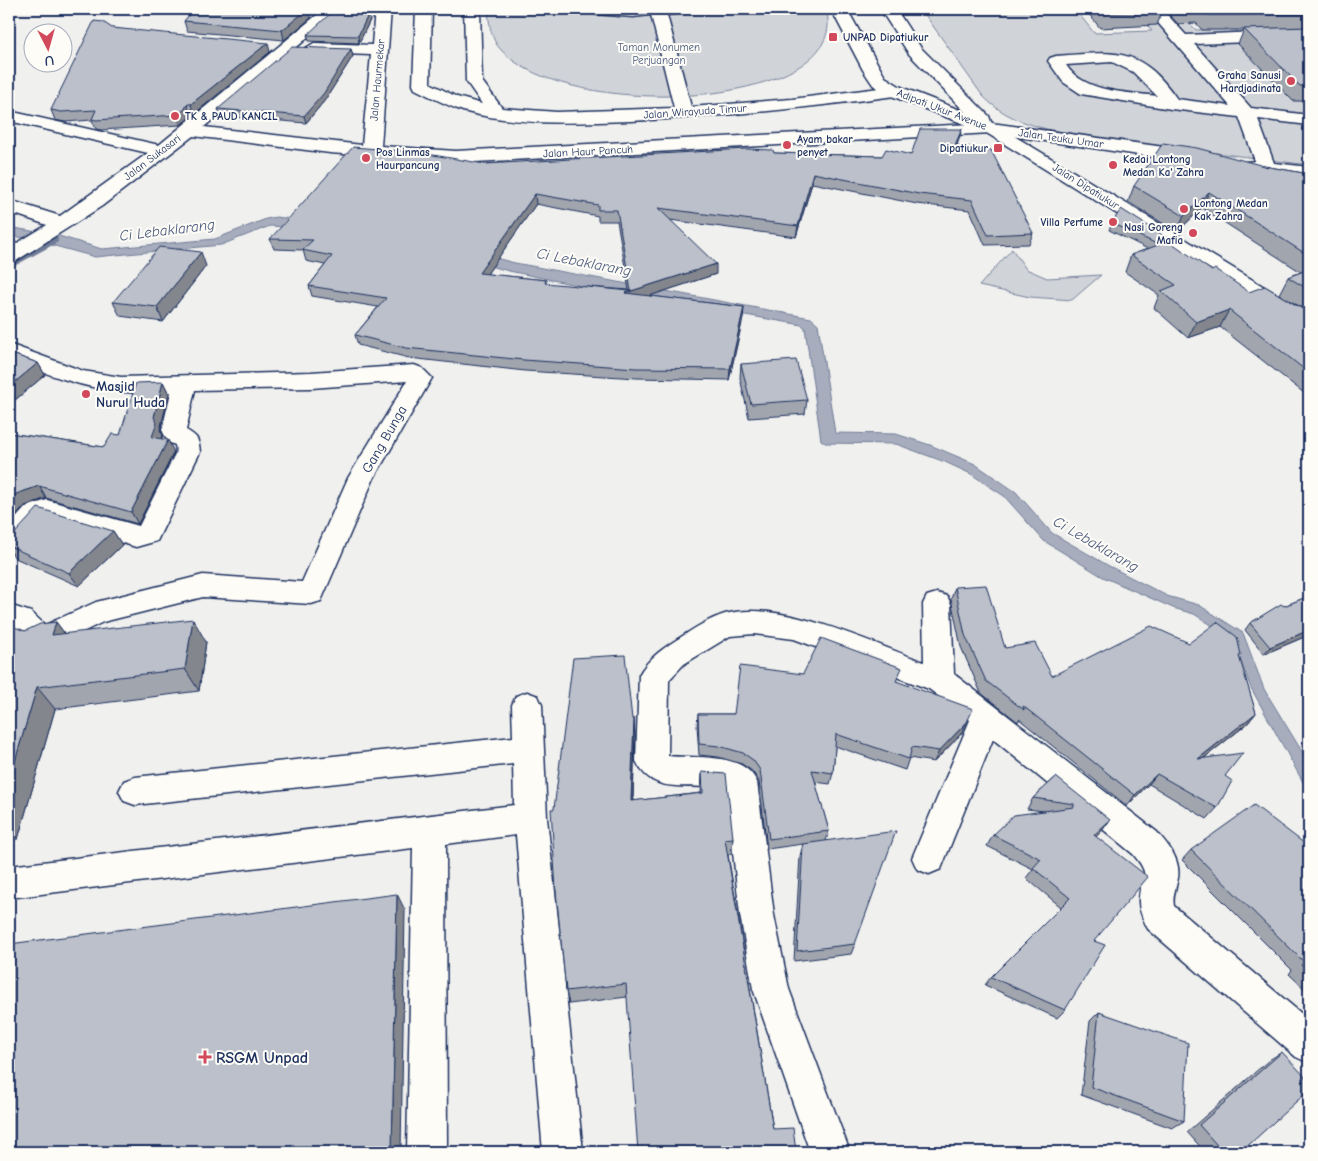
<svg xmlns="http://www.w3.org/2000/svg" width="1318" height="1161" font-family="'Comic Neue',sans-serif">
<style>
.green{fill:#d0d3d8;stroke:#76819b}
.water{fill:#a7adbd;stroke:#6f7b97}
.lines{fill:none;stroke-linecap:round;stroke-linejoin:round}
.stream{fill:#6f7b97;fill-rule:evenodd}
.minor-casing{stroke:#1b2f5e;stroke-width:3}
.major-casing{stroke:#1b2f5e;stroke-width:3}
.minor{fill:#fdfcf7;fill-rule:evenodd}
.major{fill:#fdfcf7;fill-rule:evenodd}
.wall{fill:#a1a5ae;stroke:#1b2f5e;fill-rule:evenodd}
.shaded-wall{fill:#83868d;stroke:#1b2f5e}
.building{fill:#bbc0ca;stroke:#1b2f5e;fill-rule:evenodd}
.poi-dot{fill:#d1495b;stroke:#fdfcf7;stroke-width:2}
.labels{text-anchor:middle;stroke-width:4;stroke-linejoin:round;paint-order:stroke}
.far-poi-label{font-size:11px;font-weight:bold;fill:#1b2f5e;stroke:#fdfcf7;text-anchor:start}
.far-park-label{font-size:11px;fill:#48587c;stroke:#fdfcf7}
.far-street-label{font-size:11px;fill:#1b2f5e;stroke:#fdfcf7}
.poi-label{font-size:14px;font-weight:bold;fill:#1b2f5e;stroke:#fdfcf7;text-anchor:start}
.street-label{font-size:14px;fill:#1b2f5e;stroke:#fdfcf7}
.water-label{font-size:15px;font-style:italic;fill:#4c5b7f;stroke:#fdfcf7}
.near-poi-label{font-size:16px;font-weight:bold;fill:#1b2f5e;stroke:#fdfcf7;text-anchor:start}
</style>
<rect width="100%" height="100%" fill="#f0f0ee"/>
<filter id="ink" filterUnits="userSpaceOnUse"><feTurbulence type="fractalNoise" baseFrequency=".02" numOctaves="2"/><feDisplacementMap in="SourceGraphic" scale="10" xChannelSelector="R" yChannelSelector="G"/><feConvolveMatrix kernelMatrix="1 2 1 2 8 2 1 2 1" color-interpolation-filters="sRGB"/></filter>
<g filter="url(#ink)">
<!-- green -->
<path class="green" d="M488,9H826C856,111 555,124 497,45C490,34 489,22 488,9Z
M921,9H1075L1094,33L1152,31L1133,9H1176L1196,30L1235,29L1309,105V165L1069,134C1036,127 1005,120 982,95Z
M1012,249L1026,269L1047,278L1101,275L1072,300L1030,297L979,286Z"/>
<!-- water -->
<path class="water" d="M276,217L324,223L440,244L515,263L811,318L818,324L835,433L896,434L930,445L975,464L1016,492L1052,533L1109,566L1167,596L1199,605L1243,633L1264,689L1309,763V793L1251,688L1232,638L1194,614L1173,608L1103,577L1044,541L1004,496L971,474L945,462L896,444L825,443L821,440L805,328L802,325L586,287L509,271L424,249L301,228L270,226L221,245L95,257L26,238L9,236V227L59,236L102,249L215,239L266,219Z"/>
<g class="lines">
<!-- stream -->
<path class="stream" d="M55,237L58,238V242L9,269V262Z"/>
<!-- minor casing -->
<g class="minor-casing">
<path id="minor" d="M324,9H341L204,127L362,145L371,55L314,53L306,48L314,43L372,45L375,9H391L381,146L456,151L991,123L1193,151L1200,153L1202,157L1200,161L1193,163L991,133L456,163L330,153L193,136L102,206L16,261L9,263V248L47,225L9,212V200L60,216L148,153L9,121V111L159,145Z
M416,9H432L430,83L457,97L482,104L466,81L464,9H480L482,81L502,108L557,112L674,108L651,15L633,17L595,14L590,12L587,9H689L686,12L667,15L691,107L792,99L895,86L901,87L904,91L901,95L895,96C807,108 719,117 630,121C575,123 517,126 463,111C446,105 431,97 415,89L413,85Z
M1146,9H1162L1186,35L1309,30V40L1194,44L1251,108L1309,115V125L1258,119L1274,163L1309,167V179L1246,170L1244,166L1246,162L1255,161L1239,117L1171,109L1081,94L1063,82L1048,61L1050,58L1056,56C1116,52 1139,45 1177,99L1230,106ZM1112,62L1133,72L1157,96C1127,92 1084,93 1066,65Z
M9,344L83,371L121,377L311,372L414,365L422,368L432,378L374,478L321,601L311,604L203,597L103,622L42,652L32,648L9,627V605L31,612L45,625L96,602L203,575L302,582L348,478L407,381L311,388L195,390L186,430C197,436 199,439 200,452L157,541L136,547L47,520L18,550L9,553V526L26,507L47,500L139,526L176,452L175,445L168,442L162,430L171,392C107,397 67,382 9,359Z
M937,593L947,596L951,604L954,674L1157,832C1168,845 1181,859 1178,878C1176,888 1172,896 1174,906L1309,1020V1063L1296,1057L1148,929C1144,921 1139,912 1139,902C1138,876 1155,880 1133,854L993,739L941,869L929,874L917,869L912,858L970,720L929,689L794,639L754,634L730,636L684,664L669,680L668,756C696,759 743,751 757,782L774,915L789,989L850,1152H810L753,989L740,915L726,790C720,787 713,787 707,787C677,785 651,792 636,761L639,675C648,658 665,647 681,637C695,628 709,619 725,614C780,599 871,643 924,662L923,604L927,596Z
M527,692L538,696L542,705L547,818L583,1152H543L516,835L446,844L447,1152H407L413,848L9,898V866L514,805L513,764L135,805L124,801L119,791L124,781L135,777L513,737L512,705L516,696Z"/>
</g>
<!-- major casing -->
<g class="major-casing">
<path id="major" d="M831,9H847L885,77L901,87L965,112L909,54L880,9H896L921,48L989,116L991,122L1309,314V330L1301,328L985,132L889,95L873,85L863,70Z"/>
</g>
<!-- minor -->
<use href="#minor" class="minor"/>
<!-- major -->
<use href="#major" class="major"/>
</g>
<!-- wall -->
<path class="wall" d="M1085,9H1161L1163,10L1157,25L1100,28Z
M1164,9H1309V101H1293L1238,44L1244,30H1202L1196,23L1178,24Z
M311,18L284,40L187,31L184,21Z
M370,20L359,43L309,41L307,35Z
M112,28L270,52L194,114L190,113L188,119L180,125L101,130L96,129L92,120L65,122L55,120L51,110Z
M351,49L353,56L325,100L306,123L220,116L218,109Z
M959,139L957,145L1033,233L1029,244L985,245L970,210L917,204L812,183L796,237L670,220L716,274L649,296L744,307L743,318L729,380L637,378L525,371L409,358L358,345L355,335L378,307L312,296L309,286L325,265L306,261L303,250L274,249L270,239L485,164L774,153L882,156L911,155ZM536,204L598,216V221H617L629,290L546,284V280L487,274Z
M1264,166L1309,174V312L1279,294L1288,277L1301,272L1202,208L1177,232L1128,202L1134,186Z
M1112,223L1165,243L1249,292L1309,313V397L1220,327L1188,338L1154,308L1159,295L1125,272L1131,255L1148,249L1109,230Z
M206,266L163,322L120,316L113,302Z
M9,353L38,363L45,375L15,400L9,398Z
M741,364L807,400L805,414L749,418L740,378Z
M163,382L169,394L160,430L163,435L162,439L174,452L138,524L46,498L25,506L9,433L104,447L120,435Z
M113,531L122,545L79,586L15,558L9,549V540Z
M955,587L1005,648L1052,676L1189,643L1239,658L1256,713L1247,724L1204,758L1225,776L1217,808L1207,819L1149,784L1127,806L1019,719L1018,722L981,693L961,647L951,599Z
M1309,596V635L1264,654L1245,630L1250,623L1284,606Z
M56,622L65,634L206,642L199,691L55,709L18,839L9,840V627L25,631Z
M803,674L897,681L962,733L934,762L909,758L905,770L835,746L833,773L830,784L815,782L829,831L826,841L855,944L851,954L794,961L800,856L803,844L767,849L759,781L752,771L742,764L718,757L699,755L697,726L698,714H734Z
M632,719H634L635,737L633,801L701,793L702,772L733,838L731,854H728L773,1129L796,1152L627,997L569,1004L566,991L554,809Z
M1056,777L1102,831L1096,836L1094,941L1065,1010L1057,1018L985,985L991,977L1061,907L1026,878L1033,869L987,846L993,835L1044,811L1027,809L1033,798Z
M1309,847V993L1289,974L1292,970L1182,860L1191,850Z
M1099,1012L1184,1121L1172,1128L1081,1095L1090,1021Z
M1282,1052L1241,1152H1205L1187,1132L1269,1060Z"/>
<!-- shaded-wall -->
<path class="shaded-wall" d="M308,9H309L311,18L284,40L282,30Z
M369,13L370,20L359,43L358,36Z
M268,43L270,52L194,114L191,104Z
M351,49L353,56L325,100L306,123L304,116Z
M187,104L190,113L188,119L180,125L177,115Z
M962,129L959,139L953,155L955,145Z
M813,173L812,183L796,237L798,226Z
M1209,192L1202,208L1177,232L1184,216Z
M535,194L536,204L480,284L479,273Z
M201,252L206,266L163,322L157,307Z
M716,264V274L625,304V293Z
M744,307L743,318L729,380L730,369Z
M1229,310L1220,327L1188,338L1196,322Z
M38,363L45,375L15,400L9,390V387Z
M163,382L169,394L160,430L163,435L158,449L152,437L154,417Z
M168,440L174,452L138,524L131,512Z
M39,486L46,498L25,506L9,523V502L16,494Z
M113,531L122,545L79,586L69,573Z
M193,619L206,642L199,691L185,669Z
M56,622L73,645L52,635Z
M1309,630V635L1264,654L1270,647Z
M37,687L55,709L18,839L9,830V781Z
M1256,713L1247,724L1189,770L1198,759Z
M634,719L635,737L632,817L631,801Z
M967,722L962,733L934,762L939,751Z
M1157,774L1149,784L1127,806L1135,795Z
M1110,820L1102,831L1087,845L1094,835Z
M397,894L405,910L401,1152H392Z"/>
<!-- building -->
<path class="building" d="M194,9H308L282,30L184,21Z
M1102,9H1161L1163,10L1105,13Z
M1202,9H1309V14L1208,15Z
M332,12L369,13L358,36L307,35Z
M94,21L103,22L112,28L268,43L191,104H187L185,109L177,115L96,120L92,119L96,110L61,112L51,110Z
M1309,27V86H1300L1244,29Z
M292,47L351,49L324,93L304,116L218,109Z
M920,129H962L955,145L991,150L1033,233L988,235L972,200L919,194L813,173L798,226L658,208L716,264L625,293L744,307L730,369L636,368L524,360L406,348L355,335L386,298L309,286L332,256L302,250L313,240L270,239L353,147L416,152L485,164L746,149L773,150L774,153L882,156L886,149L911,155ZM535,194L598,205V210H617L631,291L545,283L546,280L479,273Z
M1163,143L1197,148L1264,166L1309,174V256L1209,192L1184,216L1134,186Z
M1121,209L1167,238L1159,245L1112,223Z
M1169,241L1212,271L1215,269L1249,292L1265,286L1309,313V373L1229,310L1196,322L1161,291L1176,285L1131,255Z
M159,247L201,252L157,307L113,302Z
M1309,269V290L1288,277Z
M9,353L38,363L9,387Z
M796,360L807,400L751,404L741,364Z
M163,382L154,417L157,423L152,437L168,440L131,512L39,486L16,494L9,502V433L104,447L112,434L120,435L136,383Z
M38,508L113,531L69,573L9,546V540Z
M986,585L1005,648L1035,643L1052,676L1151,626L1189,643L1217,622L1237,637L1241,655L1239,656L1256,713L1198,759L1243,753L1225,776L1232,781L1217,808L1157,774L1135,795L1023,706L1024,710L986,681L965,635L955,587Z
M1309,596V630L1270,647L1250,623L1281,604L1284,606Z
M193,619L185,669L37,687L9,781V627L12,626L25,631L40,624L56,622L52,635Z
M821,638L902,668L896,681L973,709L967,722L939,751L912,747L909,759L836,734L833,773L812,770L829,831L769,839L760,770L753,760L743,753L719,746L699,744L698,714H734L740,666L803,674Z
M625,655L632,719H634L631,801L703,793L702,772L726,774L733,838L725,839L773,1129L793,1128L796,1152H638L626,984L566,991L556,891L551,809H554L573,658Z
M1056,777L1110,820L1094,835L1148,877L1094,941L1105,945L1065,1010L991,977L1070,898L1033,868L1041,859L993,835L1014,815L1074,807V804L1033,798Z
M1254,805L1309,847V973L1301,965L1304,962L1191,850Z
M896,831L855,944L797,951L803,844Z
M397,894L392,1152H9V944Z
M1099,1012L1188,1043L1184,1121L1091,1087Z
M1282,1052L1309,1081V1090L1241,1152H1223L1199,1125Z"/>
</g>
<!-- markers -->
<g class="poi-dot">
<rect x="828" y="32" width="10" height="10" rx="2.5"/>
<circle cx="1291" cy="81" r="5"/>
<circle cx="175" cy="116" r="5"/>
<circle cx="787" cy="145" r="5"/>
<rect x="993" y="143" width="10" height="10" rx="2.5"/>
<circle cx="366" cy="158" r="5"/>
<circle cx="1113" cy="165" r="5"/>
<circle cx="1184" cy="209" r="5"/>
<circle cx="1113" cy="222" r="5"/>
<circle cx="1193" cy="233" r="5"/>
<circle cx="86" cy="394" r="5"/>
<path d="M202.5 1049.5h5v5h5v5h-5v5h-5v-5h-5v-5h5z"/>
</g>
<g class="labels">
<!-- far-poi labels -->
<g class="far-poi-label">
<text x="843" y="41">UNPAD Dipatiukur</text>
<text x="1281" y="79" text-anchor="end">Graha Sanusi<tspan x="1281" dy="13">Hardjadinata</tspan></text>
<text x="185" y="120">TK &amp; PAUD KANCIL</text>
<text x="797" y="143">Ayam bakar<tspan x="797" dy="13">penyet</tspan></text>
<text x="988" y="152" text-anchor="end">Dipatiukur</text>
<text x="376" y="156">Pos Linmas<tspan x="376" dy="13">Haurpancung</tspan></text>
<text x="1123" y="163">Kedai Lontong<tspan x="1123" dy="13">Medan Ka' Zahra</tspan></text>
<text x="1194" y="207">Lontong Medan<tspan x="1194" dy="13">Kak Zahra</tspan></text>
<text x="1103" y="226" text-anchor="end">Villa Perfume</text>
<text x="1183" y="231" text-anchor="end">Nasi Goreng<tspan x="1183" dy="13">Mafia</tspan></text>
</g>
<!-- far-park labels -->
<g class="far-park-label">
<text x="659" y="51">Taman Monumen<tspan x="659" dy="13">Perjuangan</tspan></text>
</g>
<!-- far-street labels -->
<g class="far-street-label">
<text transform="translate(377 80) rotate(-85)" y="4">Jalan Haurmekar</text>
<text transform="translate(942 109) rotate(21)" y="4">Adipati Ukur Avenue</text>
<text transform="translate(695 111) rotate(-4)" y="4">Jalan Wirayuda Timur</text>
<text transform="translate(1061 138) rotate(8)" y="4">Jalan Teuku Umar</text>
<text transform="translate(588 151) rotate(-3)" y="4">Jalan Haur Pancuh</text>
<text transform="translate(152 157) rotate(-37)" y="4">Jalan Sukasari</text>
<text transform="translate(1086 186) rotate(32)" y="4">Jalan Dipatiukur</text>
</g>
<!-- poi labels -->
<g class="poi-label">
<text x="96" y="391">Masjid<tspan x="96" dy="16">Nurul Huda</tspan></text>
</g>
<!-- street labels -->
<g class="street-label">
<text transform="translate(384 439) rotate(-60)" y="5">Gang Bunga</text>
</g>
<!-- water labels -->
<g class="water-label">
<text transform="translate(167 230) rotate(-7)" y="5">Ci Lebaklarang</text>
<text transform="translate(584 262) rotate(11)" y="5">Ci Lebaklarang</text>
<text transform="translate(1096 544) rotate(30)" y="5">Ci Lebaklarang</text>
</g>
<!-- near-poi labels -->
<g class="near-poi-label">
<text x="216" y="1063">RSGM Unpad</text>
</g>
</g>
<!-- margin -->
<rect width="1318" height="1161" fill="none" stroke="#fdfcf7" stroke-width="30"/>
<rect x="15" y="15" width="1288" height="1131" fill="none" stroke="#1b2f5e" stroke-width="2" filter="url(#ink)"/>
<!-- north arrow -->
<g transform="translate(48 48) rotate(174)"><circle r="24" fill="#fdfcf7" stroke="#a3aaba"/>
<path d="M0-4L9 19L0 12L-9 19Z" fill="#d1495b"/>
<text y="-8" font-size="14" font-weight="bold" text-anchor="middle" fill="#1b2f5e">U</text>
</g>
</svg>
